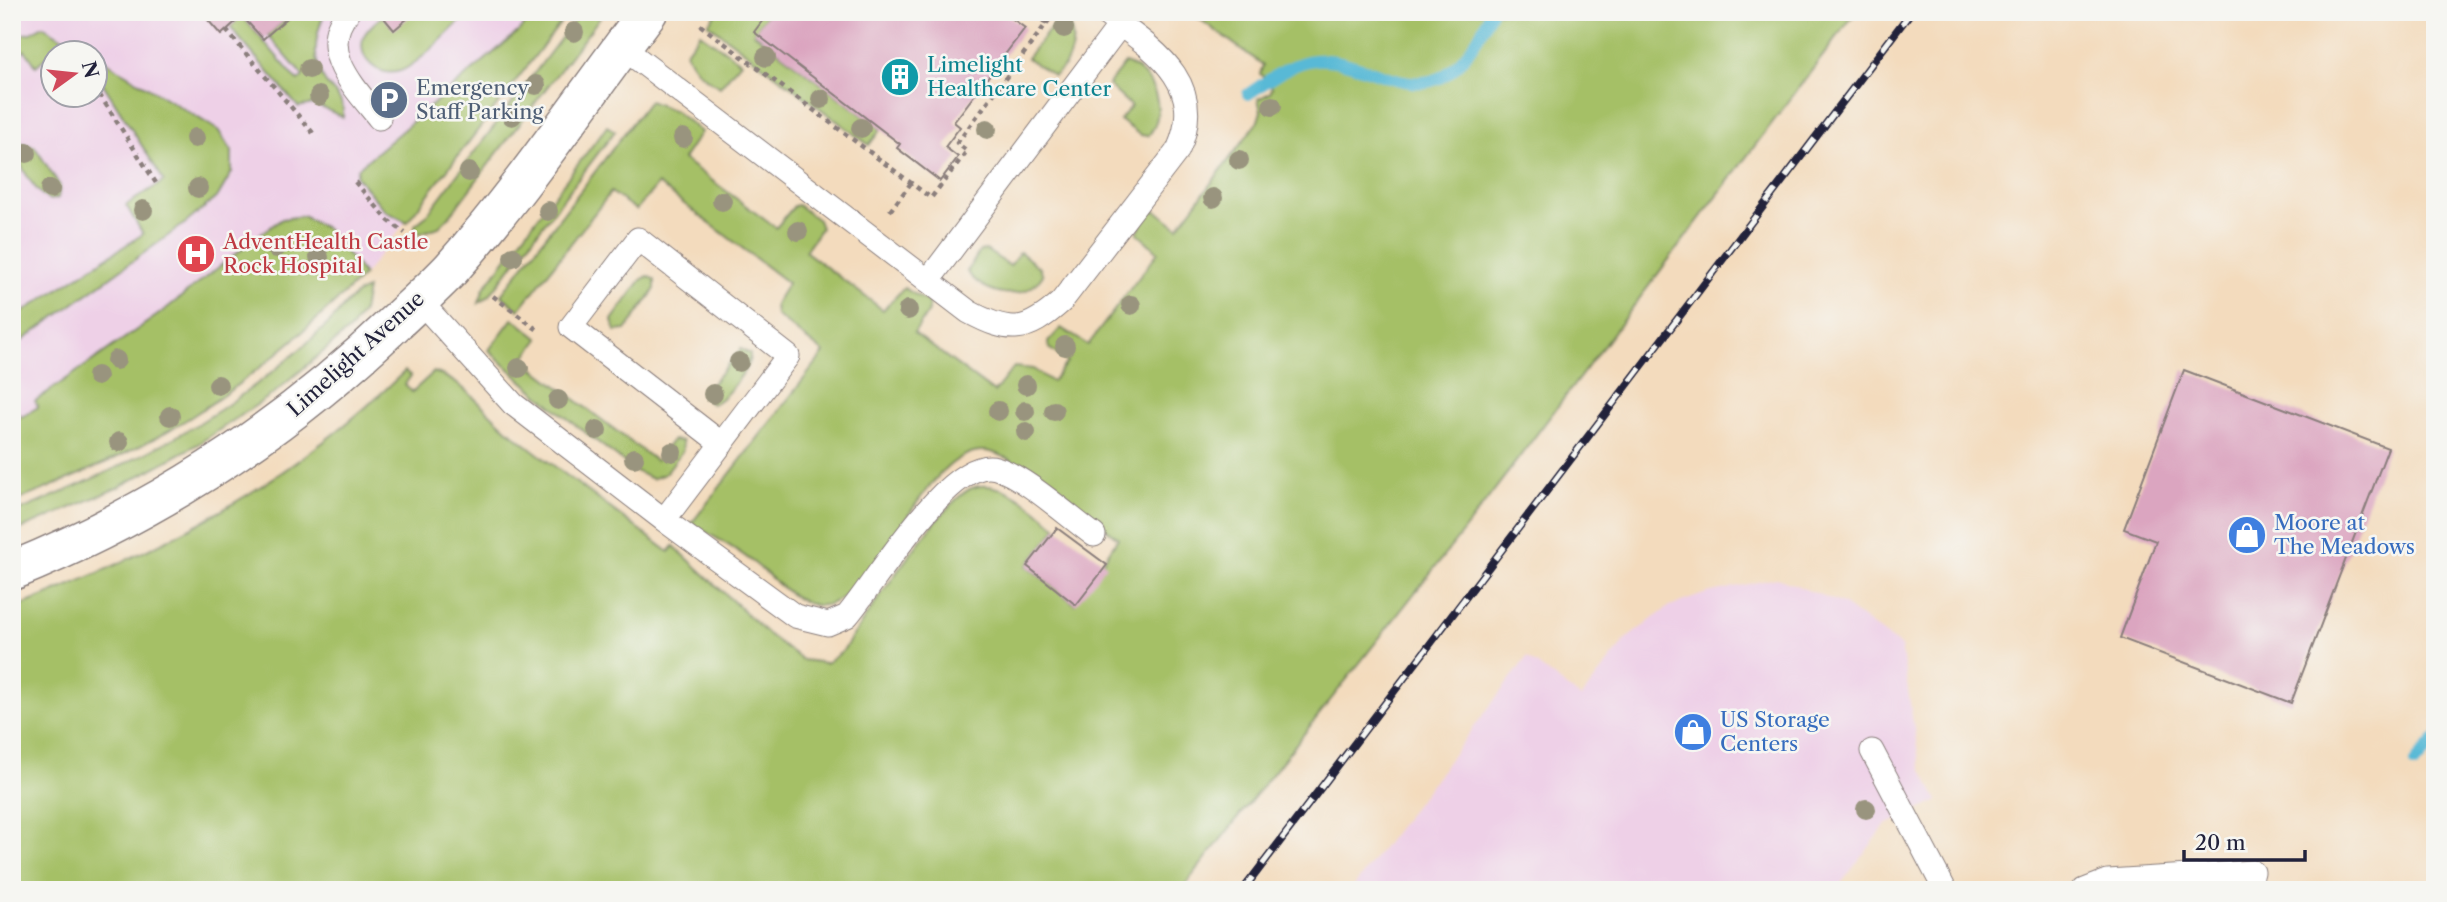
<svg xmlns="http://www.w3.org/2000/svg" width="2447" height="902" font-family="'Libre Caslon Text',serif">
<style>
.built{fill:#eed0e7;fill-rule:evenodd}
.green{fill:#a5c066;stroke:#647150;stroke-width:2}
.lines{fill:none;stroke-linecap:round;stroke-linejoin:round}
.stream{stroke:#58b9d6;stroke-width:12}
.building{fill:#dba5c0}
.lane-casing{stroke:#8a7e7c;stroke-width:25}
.secondary-casing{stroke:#8a7e7c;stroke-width:41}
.path{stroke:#8a7e7c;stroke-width:4.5;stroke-dasharray:5 5;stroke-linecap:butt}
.lane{stroke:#fff;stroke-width:23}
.secondary{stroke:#fff;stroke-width:38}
.rail-casing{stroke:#22223b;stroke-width:8}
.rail{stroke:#f6f6f2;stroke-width:5;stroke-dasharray:16;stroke-linecap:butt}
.tree{fill:#99947e}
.labels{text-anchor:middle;stroke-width:5;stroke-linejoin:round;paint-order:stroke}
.culture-label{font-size:21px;fill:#0d838f;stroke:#f6f6f2;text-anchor:start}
.service-label{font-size:21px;fill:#4e5e75;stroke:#f6f6f2;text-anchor:start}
.health-label{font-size:21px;fill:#be3a42;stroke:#f6f6f2;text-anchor:start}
.street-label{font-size:21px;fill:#22223b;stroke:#f6f6f2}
.shop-label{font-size:21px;fill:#366cbe;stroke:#f6f6f2;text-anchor:start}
</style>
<rect width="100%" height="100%" fill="#f6f6f2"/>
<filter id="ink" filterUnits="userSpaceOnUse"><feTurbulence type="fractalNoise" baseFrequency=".0143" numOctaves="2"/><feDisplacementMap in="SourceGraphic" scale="14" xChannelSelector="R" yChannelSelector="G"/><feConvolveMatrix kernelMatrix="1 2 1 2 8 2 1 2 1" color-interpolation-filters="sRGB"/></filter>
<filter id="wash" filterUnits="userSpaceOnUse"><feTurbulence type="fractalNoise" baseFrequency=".00686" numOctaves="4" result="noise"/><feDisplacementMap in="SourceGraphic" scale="28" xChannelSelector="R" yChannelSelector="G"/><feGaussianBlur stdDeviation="1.57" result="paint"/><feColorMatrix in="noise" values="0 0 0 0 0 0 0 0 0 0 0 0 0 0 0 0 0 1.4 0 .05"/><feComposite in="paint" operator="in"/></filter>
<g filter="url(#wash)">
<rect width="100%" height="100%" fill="#f3dbbd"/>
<!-- built -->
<path class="built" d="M12,12H569L364,275L305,331L190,418L108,462L12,503ZM52,52H94V94H52Z
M1777,578L1843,604L1901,646L1920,766L1938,801L1886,825L1836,890H1351L1527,657L1581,698L1626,639L1670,606L1707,593Z"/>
<!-- green -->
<path class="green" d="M294,12H325C315,35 310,61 326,83C335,94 345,100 343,117L314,104L298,107L230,27L242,16L298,81L303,76L268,35Z
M387,12H470C451,29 425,59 403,70C381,80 355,59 364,36C368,26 380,19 387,12Z
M536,12H569L407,222L385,211L356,176L358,168L519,31Z
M581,12H604L448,218L439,227L415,235V225L425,217Z
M717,12H769L754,33L881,129L869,145L708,24Z
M1190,12H1856L1465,529L1181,890H12V609C164,549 287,486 405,371L411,376L405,384L412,392L434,372C467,383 487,414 514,435C565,475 617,513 669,552L674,546L770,636L803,660L826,663L842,652C863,621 943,499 972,488C1001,477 1038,510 1057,528L1027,566L1075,604L1118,538C1086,514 1028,462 991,452C924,436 876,615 815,605C790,601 770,574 750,560C732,546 711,535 691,524L824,353L776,315L775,304L788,283L658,184L636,210L611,192L519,310L501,295L649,101L675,111L701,132L683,159L776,228L794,206L798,205L818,220L821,228L805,251L883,310L904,288L928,302L929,311L914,333L994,392L1014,367L1033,369L1052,382L1067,362L1049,348L1048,342L1061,328L1088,345L1158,252L1137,233L1149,211H1156L1178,227L1258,121L1261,111L1258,99L1270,93L1272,88L1269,81L1260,74L1263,65Z
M1059,18H1065C1079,36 1072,63 1054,76L1027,58Z
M43,26L71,43L52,52L36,66L25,50L12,58V36L31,33Z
M700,33L741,62L720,87C704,78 692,69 686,52Z
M95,55L218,130L232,151V172L218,196L187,222L12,348V319L143,234L126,205L164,181L95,71Z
M1125,63C1154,72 1169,112 1148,136L1140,135L1120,120L1131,106L1108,85Z
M607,126L615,131L489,296L479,303L484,288Z
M22,143L35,147L60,186L58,198L51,200C37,196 17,163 16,149Z
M303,216L327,229L364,275C310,327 254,377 191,417C135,453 73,477 12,503V415L18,412L21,417L38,407L35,401L162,312L263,232L282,219Z
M986,250L1010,266L1020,252L1040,268L1043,275C1025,304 986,296 967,272L980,251Z
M648,276L655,280V289L626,330L615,331L612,320L641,280Z
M367,289L363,311L351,328L273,394L198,444L117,488L12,533V514C85,483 157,452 223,408C260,383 295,355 328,324C340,313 350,294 367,289Z
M513,318L539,339L523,360L656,461L672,440L682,441L683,450L665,474L652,479L637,472C586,433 535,395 489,350Z
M741,349L750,354C751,367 725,400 712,404L708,402L707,389Z"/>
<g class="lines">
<!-- stream -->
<path class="stream" d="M1248,94C1268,81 1291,62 1315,60C1367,56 1418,111 1460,62C1473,47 1483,31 1491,12
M2415,763L2435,740"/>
</g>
<g id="blocks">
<!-- building -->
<path class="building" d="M201,12H294L263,39L242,16L221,35Z
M379,12H415L394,30Z
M769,12H1003L1025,28L954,122L960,127L945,147L958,157L940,181L897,148L900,144L754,32Z
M2184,370L2388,448L2291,703L2120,638L2156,541L2124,529Z
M1057,528L1107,565L1076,605L1027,566Z"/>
</g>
</g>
<g filter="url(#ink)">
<use href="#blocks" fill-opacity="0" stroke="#8a7e7c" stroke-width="2"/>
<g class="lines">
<!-- lane casing -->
<g class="lane-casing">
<path id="lane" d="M348,12C316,50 355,88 379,118
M622,47L969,312C1010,334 1026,333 1061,302L1178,150C1209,81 1151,48 1103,12
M928,281L1120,25
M419,300L513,404L664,520L788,356L638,239L571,327L722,444
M664,520L795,616L828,624L847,616C875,584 950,455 996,468C1024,476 1069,517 1094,535
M1872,751L1945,890
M2085,890L2108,881L2253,872L2248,890"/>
</g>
<!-- secondary casing -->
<g class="secondary-casing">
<path id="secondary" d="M12,571C157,512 285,429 397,321C415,304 434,287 451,269C522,189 583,98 648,12"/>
</g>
<!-- path -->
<path class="path" d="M1024,12L1048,23
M700,25L931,198L967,151L957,143L1055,12
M226,30L313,133
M73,52H74
M44,75L52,66
M94,86L156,183
M355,182L389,221L405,233
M890,211L911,183
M493,296L539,331"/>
<!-- lane -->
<use href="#lane" class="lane"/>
<!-- secondary -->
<use href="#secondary" class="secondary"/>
<!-- rail casing -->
<g class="rail-casing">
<path id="rail" d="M1243,890L1911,12"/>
</g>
<!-- rail -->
<use href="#rail" class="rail"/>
</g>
<!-- trees -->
<g class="tree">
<circle cx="1064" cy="28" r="10"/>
<circle cx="574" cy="32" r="10"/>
<circle cx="766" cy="57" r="10"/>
<circle cx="309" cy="69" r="10"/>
<circle cx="536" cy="85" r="10"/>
<circle cx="319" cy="96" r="10"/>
<circle cx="821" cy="99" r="10"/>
<circle cx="1272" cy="106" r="10"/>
<circle cx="512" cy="116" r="10"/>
<circle cx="861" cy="128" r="10"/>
<circle cx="987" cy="129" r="10"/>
<circle cx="195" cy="138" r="10"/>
<circle cx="683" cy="138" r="10"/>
<circle cx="27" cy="153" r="10"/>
<circle cx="1239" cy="160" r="10"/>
<circle cx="469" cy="172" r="10"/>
<circle cx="198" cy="188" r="10"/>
<circle cx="50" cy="189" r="10"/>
<circle cx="1213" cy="198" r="10"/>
<circle cx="722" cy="201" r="10"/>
<circle cx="143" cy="210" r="10"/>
<circle cx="548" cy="211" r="10"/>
<circle cx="798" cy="231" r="10"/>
<circle cx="276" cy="248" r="10"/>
<circle cx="319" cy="257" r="10"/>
<circle cx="513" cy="257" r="10"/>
<circle cx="1131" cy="305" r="10"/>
<circle cx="908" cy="310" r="10"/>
<circle cx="1065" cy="346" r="10"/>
<circle cx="116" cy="360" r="10"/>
<circle cx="739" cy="362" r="10"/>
<circle cx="519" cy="368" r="10"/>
<circle cx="97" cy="376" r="10"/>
<circle cx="218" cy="385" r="10"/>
<circle cx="1026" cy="385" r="10"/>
<circle cx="713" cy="394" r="10"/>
<circle cx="558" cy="400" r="10"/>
<circle cx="998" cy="411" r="10"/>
<circle cx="1025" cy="411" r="10"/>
<circle cx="1054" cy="411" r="10"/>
<circle cx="170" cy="416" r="10"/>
<circle cx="597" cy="430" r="10"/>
<circle cx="1026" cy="432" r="10"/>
<circle cx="119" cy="442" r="10"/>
<circle cx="672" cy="452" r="10"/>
<circle cx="634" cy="458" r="10"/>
<circle cx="1866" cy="809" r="10"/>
</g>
</g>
<!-- icons -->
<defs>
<g id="building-disc" transform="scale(2.0125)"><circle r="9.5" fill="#0f9aa8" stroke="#f6f6f2"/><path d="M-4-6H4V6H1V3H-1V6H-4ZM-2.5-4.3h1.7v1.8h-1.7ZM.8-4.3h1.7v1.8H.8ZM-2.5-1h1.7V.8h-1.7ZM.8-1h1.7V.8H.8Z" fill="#fff"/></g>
<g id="parking-disc" transform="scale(2.0125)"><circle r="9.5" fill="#5c6f8a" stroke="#f6f6f2"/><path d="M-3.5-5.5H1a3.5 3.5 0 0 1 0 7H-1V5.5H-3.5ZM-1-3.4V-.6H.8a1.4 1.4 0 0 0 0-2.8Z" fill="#fff"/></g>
<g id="hospital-disc" transform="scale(2.0125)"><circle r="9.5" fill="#e0444e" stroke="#f6f6f2"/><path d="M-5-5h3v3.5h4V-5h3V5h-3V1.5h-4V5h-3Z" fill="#fff"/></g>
<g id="shop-disc" transform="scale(2.0125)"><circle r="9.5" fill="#3f7fe0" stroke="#f6f6f2"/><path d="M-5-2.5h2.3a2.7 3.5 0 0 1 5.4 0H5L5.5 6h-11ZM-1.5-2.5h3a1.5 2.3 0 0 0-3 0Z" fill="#fff"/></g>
</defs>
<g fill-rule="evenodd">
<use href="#building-disc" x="900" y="77"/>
<use href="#parking-disc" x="389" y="100"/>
<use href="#hospital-disc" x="196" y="254"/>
<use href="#shop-disc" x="2247" y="535"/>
<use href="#shop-disc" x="1693" y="732"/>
</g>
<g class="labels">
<!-- culture labels -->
<g class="culture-label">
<text x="927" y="72">Limelight<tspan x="927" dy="24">Healthcare Center</tspan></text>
</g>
<!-- service labels -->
<g class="service-label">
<text x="416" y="95">Emergency<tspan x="416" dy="24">Staff Parking</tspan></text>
</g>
<!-- health labels -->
<g class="health-label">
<text x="223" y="249">AdventHealth Castle<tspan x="223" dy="24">Rock Hospital</tspan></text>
</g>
<!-- street labels -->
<g class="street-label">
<text transform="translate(356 354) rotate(-42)" y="7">Limelight Avenue</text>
</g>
<!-- shop labels -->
<g class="shop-label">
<text x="2274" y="530">Moore at<tspan x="2274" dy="24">The Meadows</tspan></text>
<text x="1720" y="727">US Storage<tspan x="1720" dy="24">Centers</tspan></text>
</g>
</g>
<!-- margin -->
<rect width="2447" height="902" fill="none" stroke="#f6f6f2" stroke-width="42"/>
<!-- north arrow -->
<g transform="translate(74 74) rotate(75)"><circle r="33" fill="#f6f6f2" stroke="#a1a1a9" stroke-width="2"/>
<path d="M0-5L12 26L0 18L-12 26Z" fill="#d1495b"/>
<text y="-10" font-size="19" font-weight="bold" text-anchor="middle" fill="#22223b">N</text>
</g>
<!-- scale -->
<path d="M2184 850v10h121v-10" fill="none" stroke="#22223b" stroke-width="3.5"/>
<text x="2195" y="850" font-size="21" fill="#22223b" stroke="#f6f6f2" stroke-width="5" paint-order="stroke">20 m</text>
</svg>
